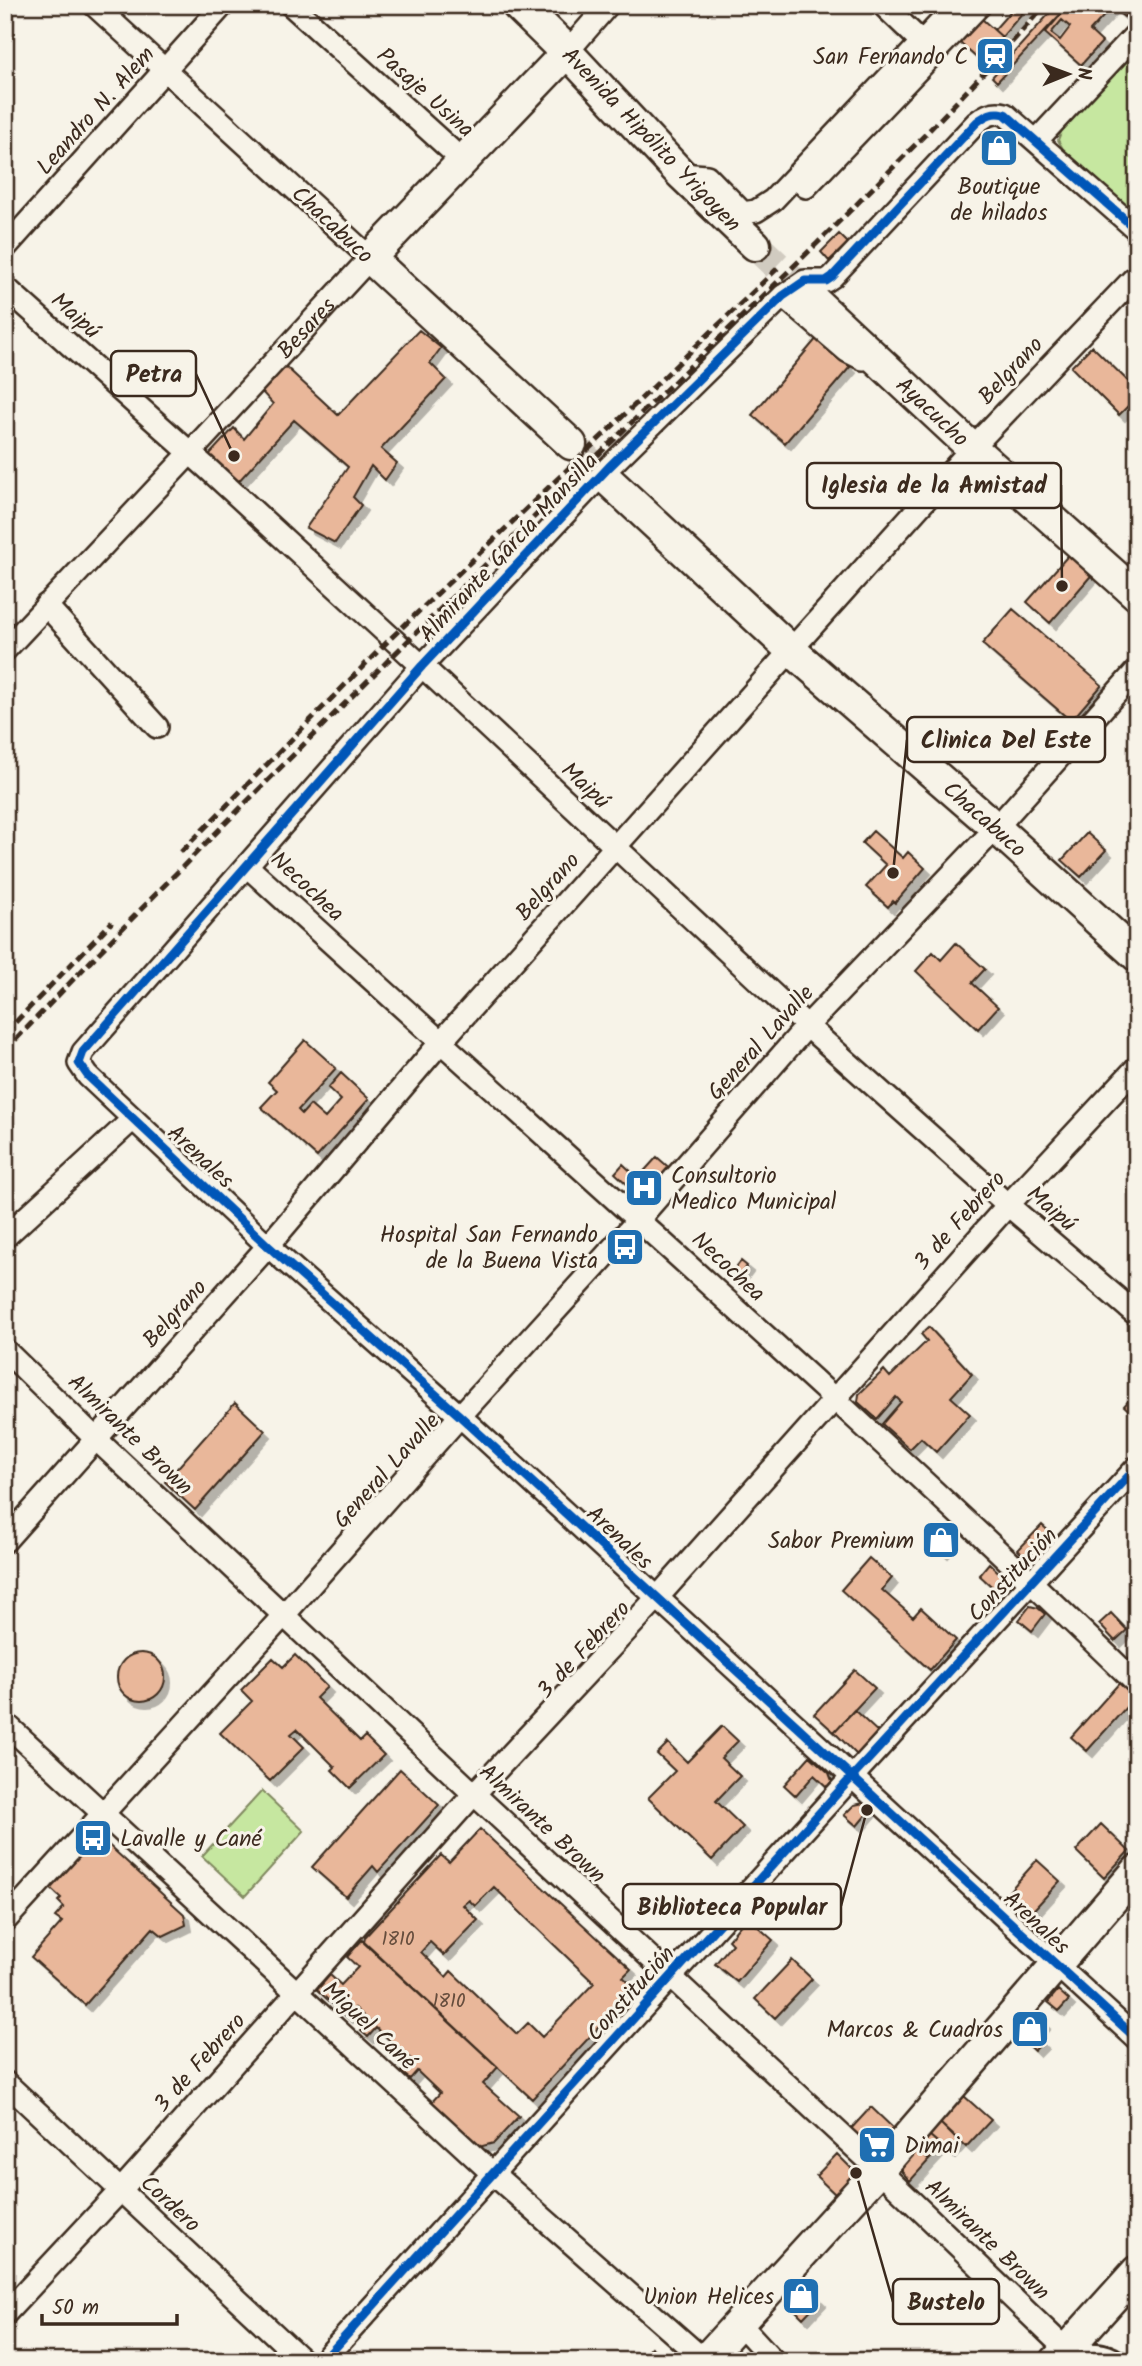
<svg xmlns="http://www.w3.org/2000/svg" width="1142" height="2366" font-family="Kalam,sans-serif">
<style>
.green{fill:#c6e7a0;stroke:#80885f;stroke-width:2}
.building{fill:#e9b79a;stroke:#3b2a1e;stroke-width:2;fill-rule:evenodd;filter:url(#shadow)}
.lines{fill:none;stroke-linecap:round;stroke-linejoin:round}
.secondary-tunnel{stroke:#d1cbc0;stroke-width:30;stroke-dasharray:30 15;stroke-linecap:butt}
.lane-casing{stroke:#3b2a1e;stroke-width:16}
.street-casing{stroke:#3b2a1e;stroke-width:26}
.secondary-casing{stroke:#3b2a1e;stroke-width:35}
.primary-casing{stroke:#3b2a1e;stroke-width:38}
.lane{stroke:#f7f3e8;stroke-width:10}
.street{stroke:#f7f3e8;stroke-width:21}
.secondary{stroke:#f7f3e8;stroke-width:30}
.primary{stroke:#f7f3e8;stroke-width:33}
.rail{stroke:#3b2a1e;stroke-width:5;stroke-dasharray:10 5;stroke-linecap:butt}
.cycleway-casing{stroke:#f7f3e8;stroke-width:13}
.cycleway{stroke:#0057b8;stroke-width:9}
.labels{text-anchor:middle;stroke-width:6;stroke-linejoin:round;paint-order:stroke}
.number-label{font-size:19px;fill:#664d3d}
.poi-label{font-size:23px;fill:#3b2a1e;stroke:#f7f3e8;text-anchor:end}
.street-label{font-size:23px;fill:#3b2a1e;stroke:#f7f3e8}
.leader{fill:none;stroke:#3b2a1e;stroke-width:2.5}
.callout-dot{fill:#3b2a1e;stroke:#f7f3e8;stroke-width:2.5}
.callout{fill:#f7f3e8;stroke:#3b2a1e;stroke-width:2.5}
.callout-label{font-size:24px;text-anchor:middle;font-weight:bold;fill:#3b2a1e}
</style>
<defs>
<filter id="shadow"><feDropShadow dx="6" dy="6" stdDeviation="0" flood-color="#0004"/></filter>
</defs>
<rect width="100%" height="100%" fill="#f7f3e8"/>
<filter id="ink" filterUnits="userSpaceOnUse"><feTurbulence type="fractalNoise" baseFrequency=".0143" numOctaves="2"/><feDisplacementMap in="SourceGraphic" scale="14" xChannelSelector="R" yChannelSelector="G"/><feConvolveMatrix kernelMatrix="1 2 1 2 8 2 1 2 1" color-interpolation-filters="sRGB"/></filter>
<g filter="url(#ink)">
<!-- green -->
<path class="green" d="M1137,46V214L1063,149L1058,140L1062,130Z
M262,1791L304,1831L245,1896L202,1856Z"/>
<!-- building -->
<path class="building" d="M1016,5H1029L1002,37L994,30Z
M1057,5H1069L997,82L992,77Z
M1069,5H1134L1124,17L1112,7L1090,31L1102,42L1081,65L1045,33Z
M982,19L1002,37L980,61L960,43Z
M1062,20L1070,27L1060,40L1051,33Z
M839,234L848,243L829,261L821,252Z
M419,330L441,348L430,363L446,379L381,449L397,463L385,480L371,466L353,497L361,505L335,543L306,528L348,467L294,420L237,483L209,455L234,428L244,439L273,404L261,391L284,365L338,415Z
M817,338L850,367L785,443L752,415Z
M1092,346L1137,390V397L1119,415L1071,367Z
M1073,550L1096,570L1050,623L1027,602Z
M1013,609L1102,685L1071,721L982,644Z
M873,831L903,858L908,852L925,868L895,903L893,901L888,907L866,887L886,865L862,843Z
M1087,833L1106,850L1081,877L1062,860Z
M956,943L985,969L972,983L998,1007L978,1029L916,971L933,952L941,960Z
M305,1040L336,1068L298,1110L302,1114L310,1105L325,1118L341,1100L328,1088L341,1073L369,1099L317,1157L261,1107L277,1090L268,1082Z
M657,1157L673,1171L647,1199L642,1198L615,1173L623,1164L638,1178Z
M741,1261L747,1266L735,1282L728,1277Z
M929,1327L972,1374L951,1397L970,1414L936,1452L921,1438L910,1449L882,1424L901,1402L896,1397L877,1419L858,1402L859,1394L884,1370L890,1377L927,1341L921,1334Z
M1137,1391V1418L1124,1406Z
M235,1403L265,1431L195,1510L165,1482Z
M1042,1525L1052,1534L1028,1560L1018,1550Z
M941,1527L954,1539L942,1552L929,1540Z
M869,1558L892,1578L882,1590L913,1617L921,1608L956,1640L930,1670L841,1590Z
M989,1563L1008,1581L998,1592L979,1575Z
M1030,1606L1038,1608L1045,1614L1032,1631L1019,1620Z
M1111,1613L1127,1630L1115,1641L1099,1624Z
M117 1677a24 24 0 1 1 48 0a24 24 0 1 1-48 0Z
M295,1655L327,1687L316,1698L360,1741L365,1736L384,1755L350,1788L332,1770L335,1767L297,1729L291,1734L304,1747L270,1781L220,1733L252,1701L241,1690L273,1658L283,1667Z
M855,1670L875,1688L834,1732L814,1714Z
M1122,1680L1137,1695L1087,1751L1071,1737Z
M854,1710L880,1734L859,1757L834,1732Z
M722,1726L738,1741L721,1758L740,1776L716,1801L743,1827L712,1860L648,1798L675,1771L657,1754L668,1743L687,1762Z
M810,1756L829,1773L832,1781L827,1787L814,1775L796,1796L784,1785Z
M400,1769L439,1805L378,1872L373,1866L346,1897L312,1867Z
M864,1803L871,1809L857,1826L844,1815L854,1805Z
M1101,1824L1129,1851L1104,1878L1076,1851Z
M480,1829L631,1969L623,1977L635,1988L532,2099L364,1943L365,1937L441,1855L449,1862ZM494,1887L594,1983L542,2037L528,2023L517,2034L451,1971L446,1977L421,1952L430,1942L444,1955L478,1920L463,1905L469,1900L475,1906Z
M103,1840L184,1914L186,1925L163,1936L153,1928L85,2005L31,1957L62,1922L55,1917L64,1907L58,1901L61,1898L50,1888L91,1842Z
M1037,1860L1060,1881L1026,1918L1003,1898Z
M747,1917L773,1940L737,1982L715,1964L732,1944L728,1940Z
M362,1940L498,2067L483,2084L519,2116L494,2143L479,2147L430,2104L440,2093L417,2071L410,2079L401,2072L412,2060L376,2028L368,2037L361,2031L369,2021L355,2008L347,2017L317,1990L330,1975L341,1985L358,1967L347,1957Z
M792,1960L812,1979L775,2018L755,1999Z
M1058,1990L1069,2000L1059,2011L1048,2002Z
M1034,2014L1044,2023L1033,2035L1042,2043L1034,2051L1016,2034Z
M964,2096L991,2120L966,2147L940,2123Z
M871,2107L893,2128L871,2152L849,2131Z
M940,2123L959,2142L949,2153L929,2135Z
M929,2135L942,2146L929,2160L917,2149Z
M917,2149L929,2160L910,2181L902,2172V2164Z
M837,2154L856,2173L836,2195L816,2176Z
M799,2279L820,2300L803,2318L782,2297Z
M651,2347L665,2358V2361H639Z
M735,2349L748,2361H724Z"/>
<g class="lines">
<!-- secondary-tunnel -->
<path class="secondary-tunnel" d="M755,245L807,294
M571,444L610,482"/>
<!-- lane casing -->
<g class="lane-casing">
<path id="lane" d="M1073,2349C1093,2349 1108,2346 1124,2361"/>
</g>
<!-- street casing -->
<g class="street-casing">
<g id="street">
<path d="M291,5L463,161"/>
<path d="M883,5L932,52"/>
<path d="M567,52L608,5"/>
<path d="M1037,140L1137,33"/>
<path d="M681,174L707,176L743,213L756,211L773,200L957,5"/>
<path d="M796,176L806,187L980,5"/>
<path d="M1137,230L1005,114C993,111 986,115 977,122L832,277L826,281H805L783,296L609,467L422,666L83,1052L79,1063L88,1076L268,1246L460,1416L1137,2039"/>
<path d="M5,248L223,5"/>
<path d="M5,287L207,468L422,666L807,1026L1008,1205L1137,1315"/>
<path d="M783,296L847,351L863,359"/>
<path d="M46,605L157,727"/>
<path id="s1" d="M5,650L190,453L370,258L94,5"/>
<path d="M247,866C544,1138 848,1403 1137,1684"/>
<path d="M5,1237L133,1119"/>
<path d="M5,1350L97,1440L474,1794L879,2170L1078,2361"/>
<path d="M5,1541L268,1246L440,1043L791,650L972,448L1137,275"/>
<path d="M5,1723L492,2173L704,2360"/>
<path d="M5,1921L284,1615L460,1416L639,1219L807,1026L996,828L1137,670"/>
<path d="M5,2082L303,2361"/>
<path d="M5,2314L120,2191L474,1794L657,1598L1008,1205L1137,1067"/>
<path d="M738,2322L774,2361"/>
<path d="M323,2361L852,1777L1137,1467"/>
</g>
</g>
<!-- secondary casing -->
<g class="secondary-casing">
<g id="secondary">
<path id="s2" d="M807,294L972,448L1137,595"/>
<path d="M571,444L370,258L567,52L681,174L755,245"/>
<path id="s3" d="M610,482L791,650L996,828L1137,956"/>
<path d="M704,2361L879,2170L1137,1871"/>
<path d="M1056,2361L1137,2271"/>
</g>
</g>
<!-- primary casing -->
<g class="primary-casing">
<path id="primary" d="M519,5L567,52"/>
</g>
<!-- lane -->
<use href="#lane" class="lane"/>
<!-- street -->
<use href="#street" class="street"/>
<!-- secondary -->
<use href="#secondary" class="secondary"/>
<!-- primary -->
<use href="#primary" class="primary"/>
<!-- rail -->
<path class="rail" d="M181,852L391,638L781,265
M5,1033L112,922
M5,1051C199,846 399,648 601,452C752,306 906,163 1045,5"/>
<!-- cycleway casing -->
<g class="cycleway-casing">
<path id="cycleway" d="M1137,230L1005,114C993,111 986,115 977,122L832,277L826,281H805L783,296L609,467L422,666L83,1052L79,1063L88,1076L268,1246L460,1416L1137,2039
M323,2361L852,1777L1137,1467"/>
</g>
<!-- cycleway -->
<use href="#cycleway" class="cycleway"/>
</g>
</g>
<!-- icons -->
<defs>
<g id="station-square" transform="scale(2.0125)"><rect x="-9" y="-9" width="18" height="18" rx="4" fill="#1f6fb2" stroke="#f7f3e8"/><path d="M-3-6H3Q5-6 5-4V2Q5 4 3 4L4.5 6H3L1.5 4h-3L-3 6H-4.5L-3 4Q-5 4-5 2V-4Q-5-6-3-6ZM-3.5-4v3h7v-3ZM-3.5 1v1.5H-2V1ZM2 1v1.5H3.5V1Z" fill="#fff"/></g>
<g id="shop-square" transform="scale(2.0125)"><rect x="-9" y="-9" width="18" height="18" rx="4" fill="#1f6fb2" stroke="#f7f3e8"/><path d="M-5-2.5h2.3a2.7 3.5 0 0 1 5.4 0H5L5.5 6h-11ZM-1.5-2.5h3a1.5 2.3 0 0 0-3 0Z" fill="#fff"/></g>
<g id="hospital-square" transform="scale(2.0125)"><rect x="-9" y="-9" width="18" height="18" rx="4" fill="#1f6fb2" stroke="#f7f3e8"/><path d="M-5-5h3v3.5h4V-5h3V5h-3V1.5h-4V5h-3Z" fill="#fff"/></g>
<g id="bus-square" transform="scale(2.0125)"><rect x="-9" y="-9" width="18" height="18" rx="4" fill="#1f6fb2" stroke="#f7f3e8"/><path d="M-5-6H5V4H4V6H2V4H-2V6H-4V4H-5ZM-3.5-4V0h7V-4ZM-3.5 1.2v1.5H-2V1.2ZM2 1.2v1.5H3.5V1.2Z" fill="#fff"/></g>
<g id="supermarket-square" transform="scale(2.0125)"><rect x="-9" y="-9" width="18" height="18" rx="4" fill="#1f6fb2" stroke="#f7f3e8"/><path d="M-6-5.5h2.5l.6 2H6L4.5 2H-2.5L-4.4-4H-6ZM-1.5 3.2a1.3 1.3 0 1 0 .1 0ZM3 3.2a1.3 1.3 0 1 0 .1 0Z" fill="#fff"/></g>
</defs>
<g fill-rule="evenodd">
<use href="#station-square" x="995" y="56"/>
<use href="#shop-square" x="999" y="148"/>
<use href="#hospital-square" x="644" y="1188"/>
<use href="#bus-square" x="625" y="1247"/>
<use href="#shop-square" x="941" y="1540"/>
<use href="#bus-square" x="93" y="1838"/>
<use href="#shop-square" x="1030" y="2029"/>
<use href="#supermarket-square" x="877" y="2145"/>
<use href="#shop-square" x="801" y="2296"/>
</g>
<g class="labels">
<!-- number labels -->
<g class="number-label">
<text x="398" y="1945">1810</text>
<text x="449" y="2007">1810</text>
</g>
<!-- poi labels -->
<g class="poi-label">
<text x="968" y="64">San Fernando C</text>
<text x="999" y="194" text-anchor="middle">Boutique<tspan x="999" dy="26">de hilados</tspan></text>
<text x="671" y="1183" text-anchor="start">Consultorio<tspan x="671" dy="26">Medico Municipal</tspan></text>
<text x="598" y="1242">Hospital San Fernando<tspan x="598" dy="26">de la Buena Vista</tspan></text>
<text x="914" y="1548">Sabor Premium</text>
<text x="120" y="1846" text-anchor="start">Lavalle y Cané</text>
<text x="1003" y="2037">Marcos &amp; Cuadros</text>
<text x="904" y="2153" text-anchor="start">Dimai</text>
<text x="774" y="2304">Union Helices</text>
</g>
<!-- street labels -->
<g class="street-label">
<text transform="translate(426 92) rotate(42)" y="8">Pasaje Usina</text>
<text transform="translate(95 110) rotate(-48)" y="8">Leandro N. Alem</text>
<text transform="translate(652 139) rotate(46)" y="8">Avenida Hipólito Yrigoyen</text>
<text transform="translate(333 224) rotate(43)" y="8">Chacabuco</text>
<text transform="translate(76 315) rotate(42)" y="8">Maipú</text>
<text dy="8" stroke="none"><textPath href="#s1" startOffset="441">Besares</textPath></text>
<text transform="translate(1010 370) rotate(-47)" y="8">Belgrano</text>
<text dy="8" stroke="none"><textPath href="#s2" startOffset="172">Ayacucho</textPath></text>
<text transform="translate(508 547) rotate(-47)" y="8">Almirante García Mansilla</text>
<text transform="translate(586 785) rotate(43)" y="8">Maipú</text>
<text dy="8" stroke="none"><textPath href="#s3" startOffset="504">Chacabuco</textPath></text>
<text transform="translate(308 886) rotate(43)" y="8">Necochea</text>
<text transform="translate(547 886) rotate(-48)" y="8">Belgrano</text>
<text transform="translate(760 1042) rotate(-48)" y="8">General Lavalle</text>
<text transform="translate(201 1156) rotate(43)" y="8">Arenales</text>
<text transform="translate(1052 1208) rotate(41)" y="8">Maipú</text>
<text transform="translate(959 1220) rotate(-48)" y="8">3 de Febrero</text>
<text transform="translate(729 1266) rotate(43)" y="8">Necochea</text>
<text transform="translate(174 1313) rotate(-48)" y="8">Belgrano</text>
<text transform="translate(131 1434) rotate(44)" y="8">Almirante Brown</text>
<text transform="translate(386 1470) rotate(-48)" y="8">General Lavalle</text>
<text transform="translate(620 1537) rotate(43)" y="8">Arenales</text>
<text transform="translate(1012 1574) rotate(-47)" y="8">Constitución</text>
<text transform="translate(583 1649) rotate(-47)" y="8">3 de Febrero</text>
<text transform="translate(543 1823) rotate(43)" y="8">Almirante Brown</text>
<text transform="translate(1037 1922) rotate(43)" y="8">Arenales</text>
<text transform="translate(630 1993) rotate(-48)" y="8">Constitución</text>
<text transform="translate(370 2025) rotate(43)" y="8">Miguel Cané</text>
<text transform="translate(199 2062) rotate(-48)" y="8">3 de Febrero</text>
<text transform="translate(171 2203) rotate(43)" y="8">Cordero</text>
<text transform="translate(988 2239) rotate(44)" y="8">Almirante Brown</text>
</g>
</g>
<!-- callouts -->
<path class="leader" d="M234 456L196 374M1062 586L1061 485M893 873L907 740M867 1810L841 1906M856 2173L893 2302"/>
<g class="callout-dot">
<circle cx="234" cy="456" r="7"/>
<circle cx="1062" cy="586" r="7"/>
<circle cx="893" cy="873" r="7"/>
<circle cx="867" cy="1810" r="7"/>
<circle cx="856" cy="2173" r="7"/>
</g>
<g class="callout">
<rect x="111" y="351" width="85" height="45" rx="7"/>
<rect x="807" y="463" width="254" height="45" rx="7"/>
<rect x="907" y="717" width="198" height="45" rx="7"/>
<rect x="623" y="1884" width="218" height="45" rx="7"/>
<rect x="893" y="2279" width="106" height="45" rx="7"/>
</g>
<g class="callout-label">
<text x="154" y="382">Petra</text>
<text x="934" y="493">Iglesia de la Amistad</text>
<text x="1006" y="748">Clinica Del Este</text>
<text x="732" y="1915">Biblioteca Popular</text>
<text x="946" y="2310">Bustelo</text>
</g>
<!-- margin -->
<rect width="1142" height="2366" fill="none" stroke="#f7f3e8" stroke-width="28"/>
<rect x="14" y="14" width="1114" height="2338" fill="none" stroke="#3b2a1e" stroke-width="2.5" filter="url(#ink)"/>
<!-- north arrow -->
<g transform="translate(1068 74) rotate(89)" stroke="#f7f3e8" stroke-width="5" paint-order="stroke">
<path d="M0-5L12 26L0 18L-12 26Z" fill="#3b2a1e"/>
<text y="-10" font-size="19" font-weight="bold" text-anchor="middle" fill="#3b2a1e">N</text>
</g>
<!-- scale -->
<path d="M42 2314v10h135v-10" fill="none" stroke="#3b2a1e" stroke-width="3.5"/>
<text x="52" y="2314" font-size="21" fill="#3b2a1e" stroke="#f7f3e8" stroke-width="5" paint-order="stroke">50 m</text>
</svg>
